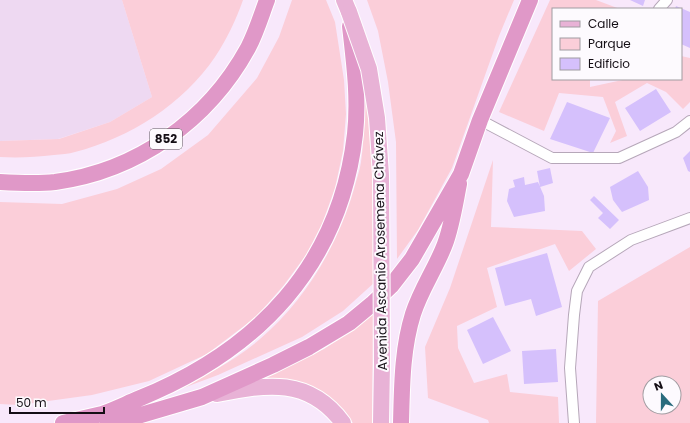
<svg xmlns="http://www.w3.org/2000/svg" width="690" height="423" font-family="Poppins,sans-serif">
<style>
.built{fill:#eed9f2}
.green{fill:#fbced9;fill-rule:evenodd}
.building{fill:#d5c0fc}
.lines{fill:none;stroke-linecap:round;stroke-linejoin:round}
.minor-casing{stroke:#b6a7b9;stroke-width:12}
.primary-casing{stroke:#fff;stroke-width:18}
.trunk-casing{stroke:#fff;stroke-width:18}
.minor{stroke:#fff;stroke-width:10}
.primary{stroke:#e8b2d6;stroke-width:16}
.trunk{stroke:#e098c8;stroke-width:16}
.primary-bridge-casing{stroke:#fff;stroke-width:18;stroke-linecap:butt}
.primary-bridge{stroke:#e8b2d6;stroke-width:16}
.labels{text-anchor:middle;stroke-width:4;stroke-linejoin:round;paint-order:stroke}
.shield{fill:#fdfafe;stroke:#5a555b;stroke-width:1}
.shield-label{font-size:12px;font-weight:bold;fill:#140e15}
.street-label{font-size:13px;fill:#140e15;stroke:#fdfafe}
</style>
<rect width="100%" height="100%" fill="#f8e8fb"/>
<!-- built -->
<path class="built" d="M0,0H122L152,97L110,122L58,139L0,141Z"/>
<!-- green -->
<path class="green" d="M122,0H243C236,20 227,39 215,57C183,104 130,138 75,152C69,154 61,154 54,155C36,157 19,158 0,157V141L59,139L110,122L152,97Z
M292,0H326L335,22L344,80L346,114L343,151L335,188L322,224L306,255L284,285L256,317L207,354L149,381L92,395L19,405L0,404V202L62,204L117,189L161,169L208,135L257,78L279,37Z
M367,0H514L499,36L452,168L418,230L397,259L396,142L388,82L378,31Z
M550,0H596L620,9H553V79H590V87L627,79H681V56L690,58V102L683,109L666,92L647,83L615,102L627,136L610,143L616,131L603,97L559,93L544,131L499,112Z
M364,77L371,125L376,177L375,282L343,311L302,337L218,375L175,391C204,376 235,361 260,339C305,301 338,245 354,189C356,180 360,171 361,162C365,134 365,106 364,77Z
M493,160L491,227L582,231L596,249L569,271L555,244L487,268L497,307L457,326L458,348L474,383L507,374L510,392L558,397L559,423H489L488,420L428,398L425,347L450,288Z
M690,247V423H596L598,301ZM650,383H674V407H650Z
M373,314L372,423H353L343,410L326,396L285,380L263,377L324,349L351,331Z"/>
<!-- building -->
<path class="building" d="M630,0H645L643,6Z
M676,6L690,12V48L681,44V9H675Z
M656,89L671,112L640,131L625,108Z
M567,102L610,118L593,153L550,139Z
M690,151V172L688,171L683,158Z
M550,168L553,183L540,187L537,171Z
M638,171L648,187L649,200L622,212L613,200L610,187Z
M524,177L525,185L538,182L544,196L545,211L514,217L507,201L509,189L515,187L513,180Z
M594,196L619,220L610,229L598,218L603,213L590,200Z
M547,253L562,307L536,316L531,299L505,306L495,268Z
M493,317L511,351L483,364L467,330Z
M556,349L558,382L524,384L522,351Z"/>
<g class="lines">
<!-- minor casing -->
<g class="minor-casing">
<path id="minor" d="M659,9L667,0
M480,120L552,158H619L676,132L690,121
M574,423L570,368L574,315L577,291L589,267L631,240L690,218"/>
</g>
<!-- primary casing -->
<g class="primary-casing">
<path id="primary" d="M344,0L349,12
M217,394C267,384 309,377 343,423
M381,423L382,364"/>
</g>
<!-- trunk casing -->
<g class="trunk-casing">
<path id="trunk" d="M0,182C18,183 37,184 55,182C137,171 208,121 248,48C256,33 261,16 267,0
M63,423C76,420 89,417 102,414C114,410 126,404 138,399C257,351 340,266 355,134C359,98 354,62 350,26
M108,423L131,418L202,397L273,365L309,347L349,323L372,304L391,286L412,259L461,174L480,120L530,0
M401,423C402,386 402,349 413,314C421,289 436,268 445,244C452,225 455,204 459,184"/>
</g>
<!-- minor -->
<use href="#minor" class="minor"/>
<!-- primary -->
<use href="#primary" class="primary"/>
<!-- trunk -->
<use href="#trunk" class="trunk"/>
<!-- primary-bridge casing -->
<g class="primary-bridge-casing">
<path id="primary-bridge" d="M349,12L369,69L377,118L381,175L382,364"/>
</g>
<!-- primary-bridge -->
<use href="#primary-bridge" class="primary-bridge"/>
</g>
<g class="labels">
<!-- shield labels -->
<rect class="shield" x="150" y="129" width="32" height="20" rx="3"/>
<g class="shield-label">
<text x="166" y="143">852</text>
</g>
<!-- street labels -->
<g class="street-label">
<text transform="translate(380 251) rotate(-91)" y="5">Avenida Ascanio Arosemena Chávez</text>
</g>
</g>
<!-- legend -->
<rect x="552" y="8" width="130" height="72" fill="#fdfafe" stroke="#a09ca1"/>
<rect x="560" y="21" width="20" height="6" fill="#e8b2d6" stroke="#a09ca1"/>
<text x="588" y="28" font-size="12" fill="#140e15">Calle</text>
<rect x="560" y="38" width="20" height="12" fill="#fbced9" stroke="#a09ca1"/>
<text x="588" y="48" font-size="12" fill="#140e15">Parque</text>
<rect x="560" y="58" width="20" height="12" fill="#d5c0fc" stroke="#a09ca1"/>
<text x="588" y="68" font-size="12" fill="#140e15">Edificio</text>
<!-- north arrow -->
<g transform="translate(662 395) rotate(339)"><circle r="19" fill="#fdfafe" stroke="#a09ca1"/>
<path d="M0-3L7 15L0 10L-7 15Z" fill="#296b7d"/>
<text y="-6" font-size="11" font-weight="bold" text-anchor="middle" fill="#140e15">N</text>
</g>
<!-- scale -->
<path d="M10 407v6h94v-6" fill="none" stroke="#140e15" stroke-width="2"/>
<text x="16" y="407" font-size="12" fill="#140e15" stroke="#fdfafe" stroke-width="3" paint-order="stroke">50 m</text>
</svg>
